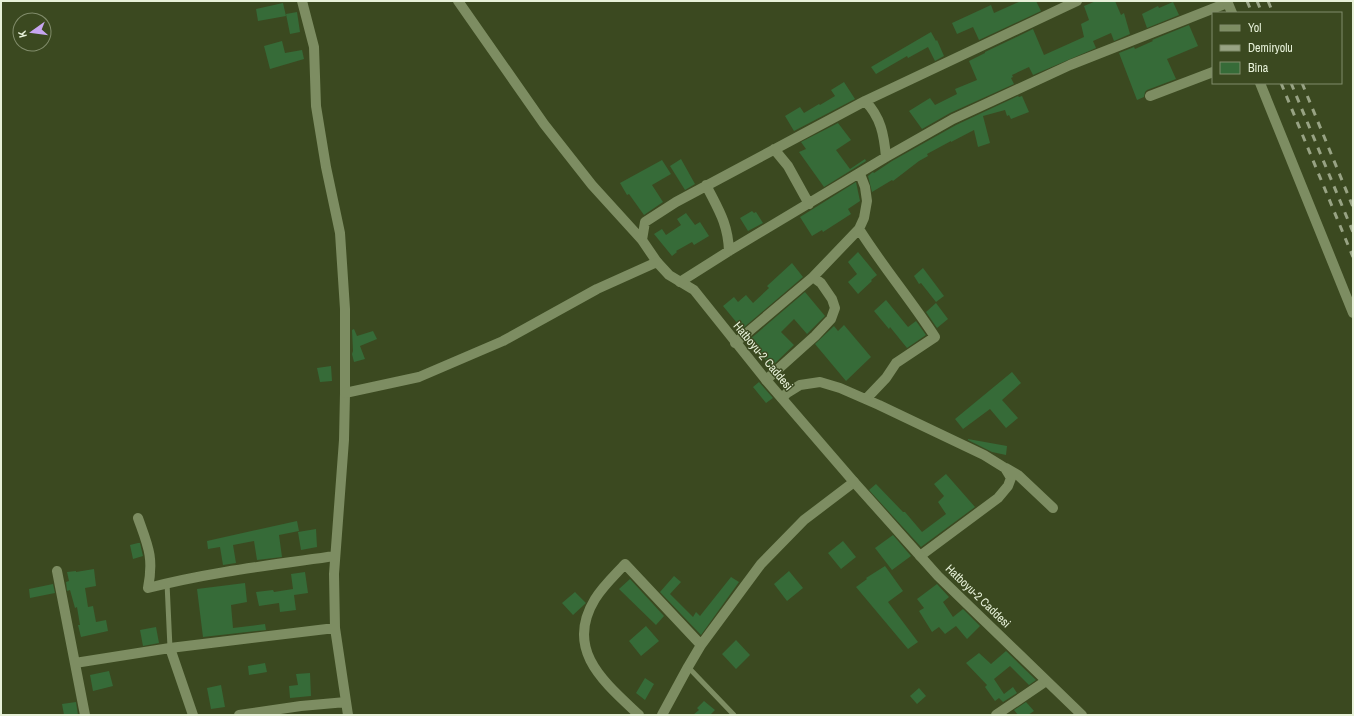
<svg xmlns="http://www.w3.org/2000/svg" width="1354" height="716" font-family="'Archivo Narrow',sans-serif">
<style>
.building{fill:#366b38}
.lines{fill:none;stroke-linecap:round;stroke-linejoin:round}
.lane{stroke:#7d8d62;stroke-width:5}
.street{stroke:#7d8d62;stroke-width:10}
.secondary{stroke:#7d8d62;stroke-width:10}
.rail{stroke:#98a384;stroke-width:3;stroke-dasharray:7 7;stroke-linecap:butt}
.labels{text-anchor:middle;stroke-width:3;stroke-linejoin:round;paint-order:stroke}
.street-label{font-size:12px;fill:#e7f1d9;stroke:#3b4920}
</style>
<rect width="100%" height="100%" fill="#3b4920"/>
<!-- building -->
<path class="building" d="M1021,1H1036L1041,11L979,40L973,27L957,34L952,23L991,5L994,13Z
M1096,1H1115L1121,15L1124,13L1130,34L1114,41L1111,33L1093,41L1096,48L1033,75L1029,67L1012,75L1013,77L1011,78L1014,84L950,113L922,129L909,111L930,98L935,105L957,94L955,89L977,80L969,61L985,53V52L1033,29L1044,55L1084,37L1081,24L1089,20L1084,6Z
M1173,2L1179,15L1147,28L1142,14L1158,6L1159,8Z
M283,3L286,16L258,21L256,9Z
M297,12L300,32L290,34L286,14Z
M1189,25L1198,46L1167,59L1176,79L1147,90L1145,92L1144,97L1137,100L1119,53L1134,47L1135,49L1153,41L1152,40Z
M931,32L936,41L937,40L944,56L935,61L928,47L908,58L907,56L876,74L871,67Z
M282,41L285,53L302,50L304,59L270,69L264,46Z
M844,82L855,99L794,131L785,116L800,107L804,113L819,104L820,105L835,96L831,90Z
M1018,96L1019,97L1022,96L1029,112L1011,119L1009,115L1007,116L1005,110L983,116L990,143L978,147L974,130L951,142V141L927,154L928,156L919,161L893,181L892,180L872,192L868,176L873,172L874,173L892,161L956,125Z
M838,123L851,140L836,150L850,169L865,159L866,161L824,187L799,152L806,149L801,142Z
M681,159L695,184L685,190L670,166Z
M662,160L671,174L652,185L663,202L644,215L629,194L627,195L620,183Z
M856,182L860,201L848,209L851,214L823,232L822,230L812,236L800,217Z
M752,211L754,213L756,212L763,223L748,231L740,218Z
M686,213L695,225L700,222L709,236L694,245L692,242L676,251L677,252L672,256L654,234L662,229L666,235L681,225L677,219Z
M858,252L877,275L871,280L872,281L858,294L848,282L857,274L848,262Z
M792,263L803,277L742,329L723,306L734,297L738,302L746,295L753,303L769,288L767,286Z
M923,268L944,296L936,302L921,283L919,284L914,276Z
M805,292L825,316L807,334L794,319L781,332L794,345L771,367L749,340Z
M886,300L908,327L916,321L926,335L907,348L890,327L889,329L874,311Z
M936,303L948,319L937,328L926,312Z
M844,325L871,357L846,381L815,344L834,326L838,331Z
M354,329L357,336L373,331L377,339L360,346L365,359L354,362L352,354L353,351L352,330Z
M331,366L332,381L320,382L317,368Z
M1012,372L1021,383L1002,400L1018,418L1006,428L990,409L963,429L955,419Z
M759,382L773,398L766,403L753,387Z
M968,439L1007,446L1006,455L992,452L968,440Z
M946,474L975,507L921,547L869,490L876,484L903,512H905L922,532L946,514L938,502L944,496L934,484Z
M297,521L299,531L279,535L282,557L257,560L254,541L233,545L236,563L223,565L220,547L208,549L207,541Z
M316,529L317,547L301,550L298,532Z
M893,535L911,556L892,570L875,548Z
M843,541L856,557L841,569L828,553Z
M138,543H140L143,556L133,559L130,545Z
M885,566L903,591L888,602L918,642L908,649L856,587L867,579L866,578Z
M94,569L96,586L85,588L88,607L93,606L96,622L106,620L108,631L81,637L78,625H80L77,607L75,608L70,590L67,591L66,582L69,581L67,572L76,571V572Z
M789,571L803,588L787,601L774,584Z
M305,572L308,593L294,595L296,610L280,612L279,603L259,606L256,592L273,590L274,592L293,589L291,574Z
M674,576L681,582L670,594L693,617L696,612L700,616L731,577L739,582L701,635L660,592Z
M630,579L664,616L656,625L619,589Z
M245,583L247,602L231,605L233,628L265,624L266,630L203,637L197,589Z
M53,584L55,593L30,598L29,589Z
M937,584L949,597L943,602L953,617L963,609L980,626L967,639L956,626L945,634L939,627L932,632L919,611L924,608L917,599Z
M575,592L586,603L573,615L562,603Z
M646,626L659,641L641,656L629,641Z
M156,627L159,643L143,646L140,630Z
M736,640L750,655L736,669L722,654Z
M1006,651L1036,680L1029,685L1010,666L994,679L1004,694L1013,687L1017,693L1003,702L999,698L995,701L985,687L987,685L966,663L979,653L991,664Z
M265,663L267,672L249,675L248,666Z
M109,671L113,686L93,691L90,675Z
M310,673L311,696L290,698L289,686L298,685L296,674Z
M645,678L654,684L645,700L636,693Z
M221,685L225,707L211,709L207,688Z
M919,688L926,696L917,704L910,696Z
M704,701L715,710L710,715H693L699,710L697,708Z
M76,702L78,715H64L62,704Z
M1026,702L1034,711L1028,715H1018L1014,710Z"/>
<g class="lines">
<!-- lane -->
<path class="lane" d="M167,583L170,648
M688,667L734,715"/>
<!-- street -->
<path class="street" d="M302,1L314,47L316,106L326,167L340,233L345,309V393L344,440L334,574L335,628L348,715
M458,1L544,124L592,185L642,240L657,262
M1150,96L1213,72
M865,101C881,117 884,135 886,157
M774,149L788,166L809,204
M706,185C718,209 728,223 729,251
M859,229C883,267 911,300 935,337L896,363L886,378L866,399
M642,240L645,222L676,202L865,101L1077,1
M680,282L729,251L886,157L953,119L1070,65L1227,3
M735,343L813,277
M766,380L815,336L831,319L835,308L832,299L821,283L813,277L859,229L864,218L867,201L865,187L860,174
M782,398L787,393L800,385L820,382L840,388L879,405L984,455L1005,468L1011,478L1008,486L998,498L920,556
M1006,468L1018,475L1053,508
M138,518C148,546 154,557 148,588C210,572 272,565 335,556
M57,571L85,715
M75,663L170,648
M193,715L170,648L335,628
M239,715L301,706L346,702
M639,715C604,682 564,650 595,599C603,586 615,575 625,564L701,645
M662,715L688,667L701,645L761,564L804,520L854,482
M996,715L1046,681"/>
<!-- secondary -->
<path class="secondary" d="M1227,1L1232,13
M1260,83L1353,313
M345,393L419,377L503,341L597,289L657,262L669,275L694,290L766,380L854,482L938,576L1082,715"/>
<!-- rail -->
<path class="rail" d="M1247,1L1252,13
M1257,1L1262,13
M1268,1L1273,13
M1281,83L1353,257
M1291,83L1353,232
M1302,83L1353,207"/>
</g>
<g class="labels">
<!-- street labels -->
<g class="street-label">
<text transform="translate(763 356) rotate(50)" y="4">Hatboyu-2 Caddesi</text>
<text transform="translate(978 596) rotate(44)" y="4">Hatboyu-2 Caddesi</text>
</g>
</g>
<!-- border -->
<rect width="1354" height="716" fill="none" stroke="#e7f1d9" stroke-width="4"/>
<!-- legend -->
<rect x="1212" y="12" width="130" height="72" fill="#3b4920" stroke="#808c6a"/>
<rect x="1220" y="25" width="20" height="6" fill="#7d8d62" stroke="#808c6a"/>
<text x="1248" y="32" font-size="12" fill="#e7f1d9">Yol</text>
<rect x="1220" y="45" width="20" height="6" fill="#98a384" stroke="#808c6a"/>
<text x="1248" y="52" font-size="12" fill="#e7f1d9">Demiryolu</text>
<rect x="1220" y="62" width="20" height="12" fill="#366b38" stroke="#808c6a"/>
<text x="1248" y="72" font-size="12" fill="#e7f1d9">Bina</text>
<!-- north arrow -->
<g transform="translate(32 32) rotate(256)"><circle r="19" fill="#3b4920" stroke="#808c6a"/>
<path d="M0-3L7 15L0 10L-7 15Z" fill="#c7a6f0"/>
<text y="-6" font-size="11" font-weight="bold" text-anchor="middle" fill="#e7f1d9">K</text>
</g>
</svg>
